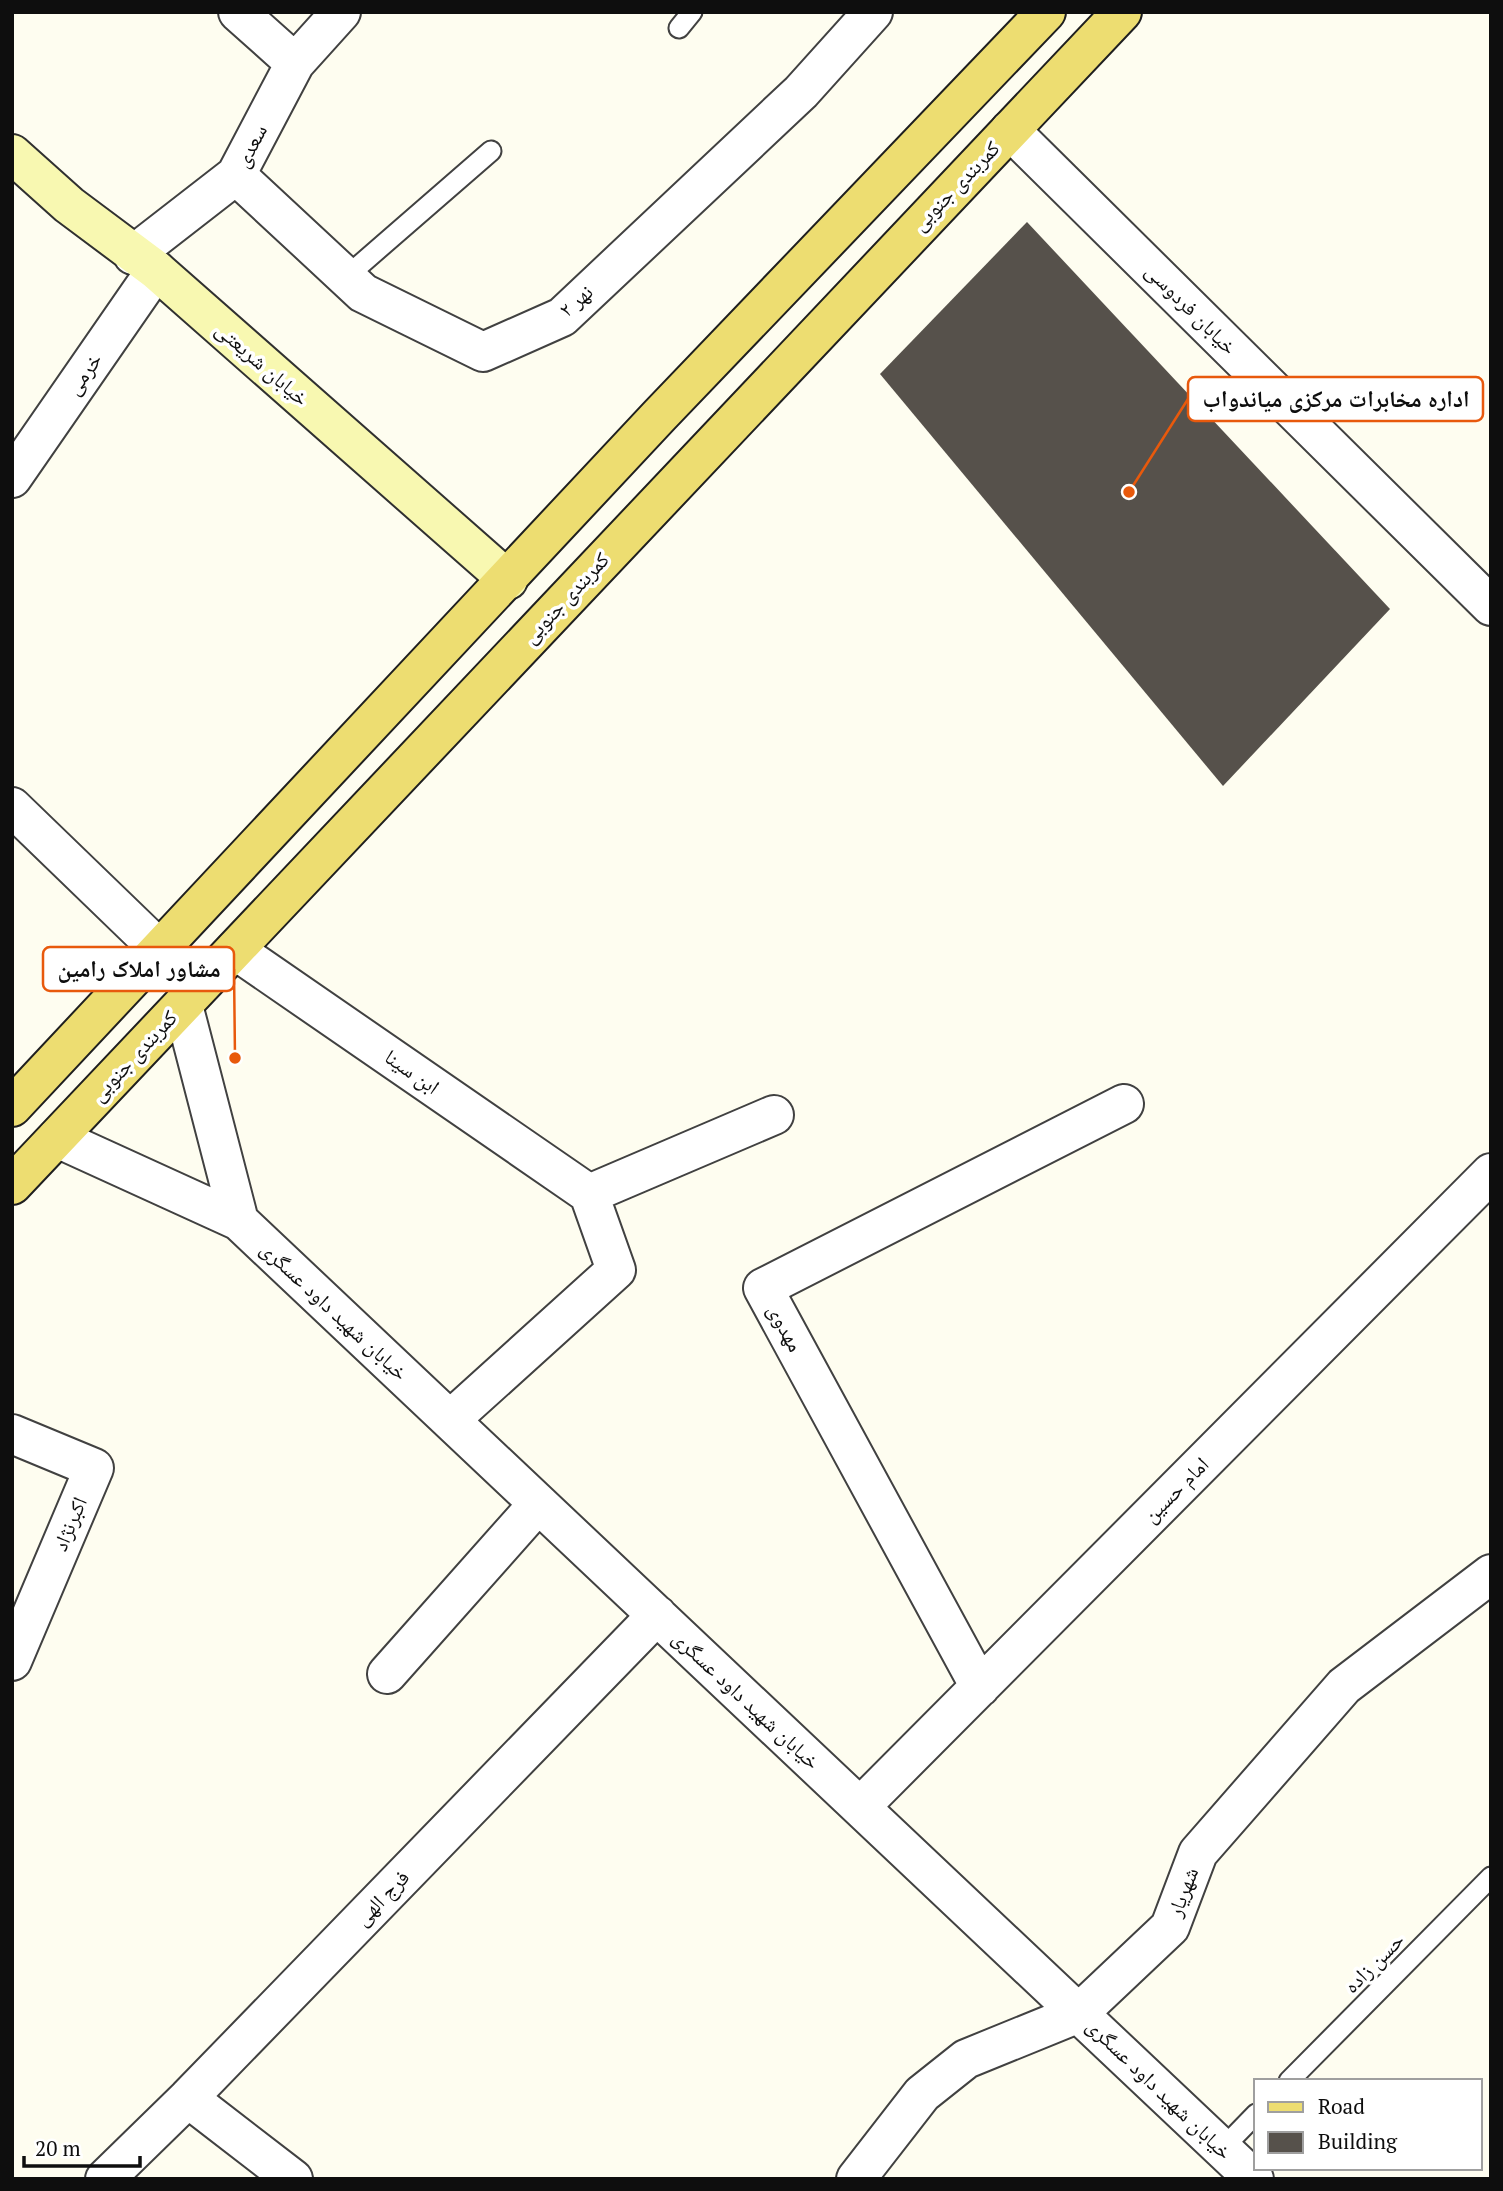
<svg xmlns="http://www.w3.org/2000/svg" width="1503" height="2191" font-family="'PT Serif','Noto Naskh Arabic',serif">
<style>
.building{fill:#56514b}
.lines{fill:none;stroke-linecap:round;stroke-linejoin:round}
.lane-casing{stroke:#414141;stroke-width:23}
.street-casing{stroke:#414141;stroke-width:42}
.secondary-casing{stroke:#303030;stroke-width:42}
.primary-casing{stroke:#1f1f1f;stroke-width:42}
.lane{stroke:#fff;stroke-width:19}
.street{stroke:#fff;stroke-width:38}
.secondary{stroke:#f8f8b1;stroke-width:38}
.primary{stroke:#eddd71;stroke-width:38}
.labels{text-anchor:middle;stroke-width:7;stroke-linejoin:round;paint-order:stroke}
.street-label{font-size:21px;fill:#0e0e0e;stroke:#fff}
.leader{fill:none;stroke:#e8590c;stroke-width:2.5}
.callout-dot{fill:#e8590c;stroke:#fff;stroke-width:2.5}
.callout{fill:#fff;stroke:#e8590c;stroke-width:2.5}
.callout-label{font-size:23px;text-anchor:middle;font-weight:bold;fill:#0e0e0e}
</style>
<rect width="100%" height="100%" fill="#fefdf0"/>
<!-- building -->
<path class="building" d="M1027,222L1390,609L1223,786L880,374Z"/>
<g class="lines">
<!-- lane casing -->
<g class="lane-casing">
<path id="lane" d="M679,28L692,12
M346,277L491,151
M1289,2081L1491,1877
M1222,2149L1256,2114"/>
</g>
<!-- street casing -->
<g class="street-casing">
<path id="street" d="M238,12L295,63
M1010,130L1491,606
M236,175L363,293L483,352L562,317L801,92L873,12
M133,255L236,175L295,63L341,12
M12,478L156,270
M12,807L160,950
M235,950L589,1194
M57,1138L239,1221L183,1005
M239,1221L1254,2179
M450,1420L616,1270L589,1194L774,1115
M12,1434L94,1468L12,1661
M387,1674L538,1504
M980,1687L763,1288L1124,1104
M860,1807L1491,1173
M188,2098L293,2179
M105,2179L188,2098L657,1615
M856,2179L922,2094L966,2059L1079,2013L1170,1927L1198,1853L1344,1686L1491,1574"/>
</g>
<!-- secondary casing -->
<g class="secondary-casing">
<path id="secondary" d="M12,154L69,205L156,270L508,580"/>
</g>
<!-- primary casing -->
<g class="primary-casing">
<path id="primary" d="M12,1107L659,416L1046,12
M12,1185L1122,12"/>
</g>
<!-- lane -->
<use href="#lane" class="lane"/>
<!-- street -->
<use href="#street" class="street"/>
<!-- secondary -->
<use href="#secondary" class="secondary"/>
<!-- primary -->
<use href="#primary" class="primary"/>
</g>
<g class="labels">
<!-- street labels -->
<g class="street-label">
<text transform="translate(251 146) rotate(-62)" y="7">سعدی</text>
<text transform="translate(956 186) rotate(-46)" y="7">کمربندی جنوبی</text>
<text transform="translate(576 301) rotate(-41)" y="7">نهر ۲</text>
<text transform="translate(1191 309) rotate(45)" y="7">خیابان فردوسی</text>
<text transform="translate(262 364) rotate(41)" y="7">خیابان شریعتی</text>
<text transform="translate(84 374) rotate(-55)" y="7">خرمی</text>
<text transform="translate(566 598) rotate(-47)" y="7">کمربندی جنوبی</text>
<text transform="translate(134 1056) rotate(-47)" y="7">کمربندی جنوبی</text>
<text transform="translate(412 1072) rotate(35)" y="7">ابن سینا</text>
<text transform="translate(334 1311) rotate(43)" y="7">خیابان شهید داود عسگری</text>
<text transform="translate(785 1328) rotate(62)" y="7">مهدوی</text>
<text transform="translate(1176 1490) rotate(-45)" y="7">امام حسین</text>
<text transform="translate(70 1524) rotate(-67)" y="7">اکبرنژاد</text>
<text transform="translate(746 1700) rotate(43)" y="7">خیابان شهید داود عسگری</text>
<text transform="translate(1183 1892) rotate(-69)" y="7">شهریار</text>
<text transform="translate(382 1898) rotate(-46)" y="7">فرج الهی</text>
<text transform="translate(1374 1963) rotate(-45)" y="7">حسن زاده</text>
<text transform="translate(1159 2089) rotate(44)" y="7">خیابان شهید داود عسگری</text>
</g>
</g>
<!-- callouts -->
<path class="leader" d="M1129 492L1188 399M235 1058L234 969"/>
<g class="callout-dot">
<circle cx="1129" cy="492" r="7"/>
<circle cx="235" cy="1058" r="7"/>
</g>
<g class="callout">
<rect x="1188" y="377" width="295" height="44" rx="7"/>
<rect x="43" y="947" width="191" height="44" rx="7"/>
</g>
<g class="callout-label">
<text x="1336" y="407">اداره مخابرات مرکزی میاندواب</text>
<text x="139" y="977">مشاور املاک رامین</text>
</g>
<!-- border -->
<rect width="1503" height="2191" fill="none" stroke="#0e0e0e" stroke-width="28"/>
<!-- legend -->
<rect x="1254" y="2079" width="228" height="91" fill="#ffffff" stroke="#9f9f9f" stroke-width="2"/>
<rect x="1268" y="2102" width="35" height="10" fill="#eddd71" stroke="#9f9f9f" stroke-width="2"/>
<text x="1318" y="2114" font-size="21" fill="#0e0e0e">Road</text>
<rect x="1268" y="2132" width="35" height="21" fill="#56514b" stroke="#9f9f9f" stroke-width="2"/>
<text x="1318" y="2149" font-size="21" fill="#0e0e0e">Building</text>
<!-- scale -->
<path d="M24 2156v10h116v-10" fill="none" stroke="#0e0e0e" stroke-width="3.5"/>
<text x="35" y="2156" font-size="21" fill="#0e0e0e" stroke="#ffffff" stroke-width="5" paint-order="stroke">20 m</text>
</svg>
